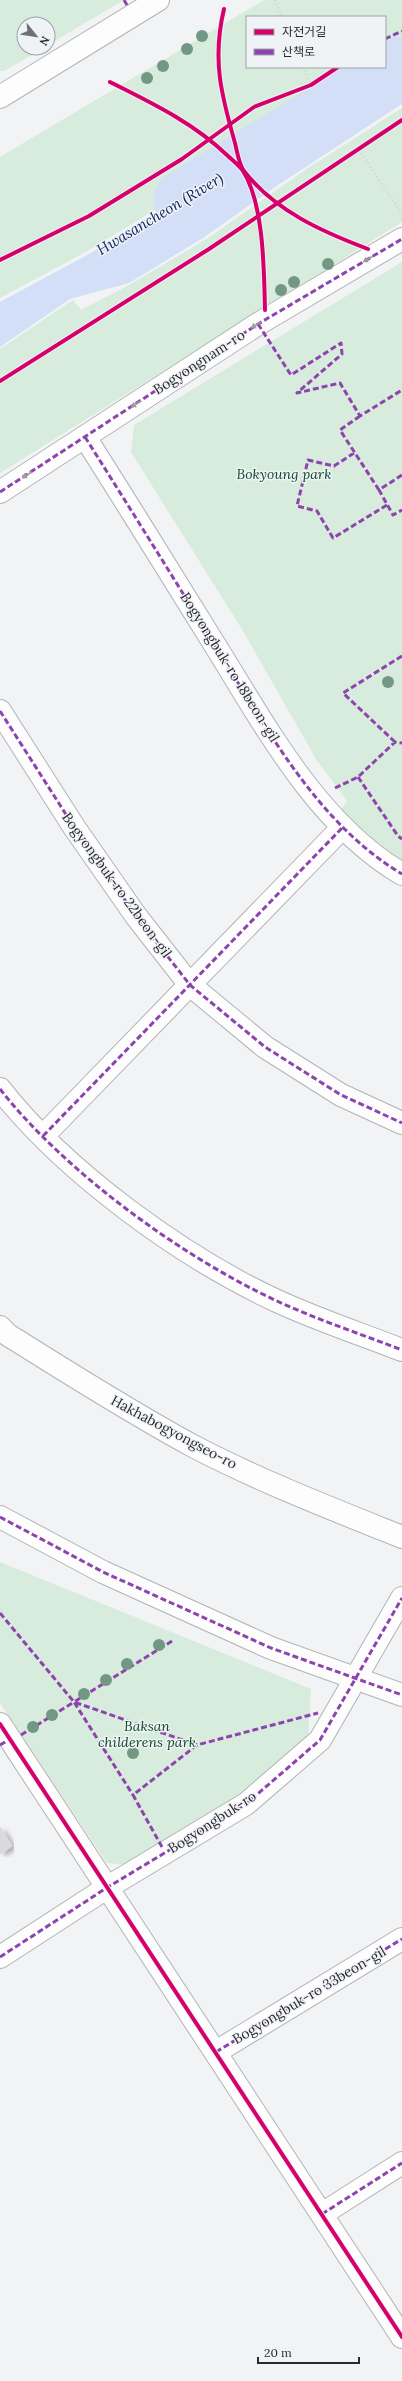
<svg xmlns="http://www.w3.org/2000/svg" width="402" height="2381" font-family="Lora,'Noto Sans KR',serif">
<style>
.green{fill:#d7ecdd}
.water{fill:#d3dff6}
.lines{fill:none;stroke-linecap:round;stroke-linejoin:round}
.river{stroke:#d3dff6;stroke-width:61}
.building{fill:#dbdae0;stroke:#d7d7d9;filter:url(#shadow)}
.minor-casing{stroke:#b2b3b5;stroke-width:24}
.tertiary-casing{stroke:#b2b3b5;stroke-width:24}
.path{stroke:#d2d2d2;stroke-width:2.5;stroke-dasharray:1 3;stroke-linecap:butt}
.minor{stroke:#fdfdfe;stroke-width:22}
.tertiary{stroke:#fdfdfe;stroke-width:22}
.quiet{stroke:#8e44ad;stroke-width:3;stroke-dasharray:6 3;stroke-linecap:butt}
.cycleway-casing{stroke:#f0f3f6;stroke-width:6}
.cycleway{stroke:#d6006c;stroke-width:4}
.tree{fill:#729784}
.oneway{fill:#9e9ea0}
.labels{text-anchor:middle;stroke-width:3;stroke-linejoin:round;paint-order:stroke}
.street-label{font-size:14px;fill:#292a2c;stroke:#f0f3f6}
.park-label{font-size:14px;font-style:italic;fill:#0b4b27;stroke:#f0f3f6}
.water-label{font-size:15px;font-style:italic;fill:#0e2964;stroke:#f0f3f6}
</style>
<defs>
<filter id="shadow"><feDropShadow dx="4.5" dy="2.5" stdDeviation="2" flood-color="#0004"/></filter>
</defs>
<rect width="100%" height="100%" fill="#f1f3f5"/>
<!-- green -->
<path class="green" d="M0,0H124L48,45V24H24V48H44L4,71H0Z
M264,0H402V49L385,59V17H247V67H373L288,126L263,149L198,184L84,253L0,298V157Z
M402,108V222L0,473V349L73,300L81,310L131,284L208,238L308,168Z
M402,262V865L340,811L347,801L316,759L243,631L131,452L134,425Z
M0,1562L311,1689L308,1741L243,1798L131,1865L107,1863L0,1703Z"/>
<!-- water -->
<path class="water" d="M402,53V104L278,185L203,238L129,283L70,299L0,347V302L89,254L200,185L264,152L288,129L378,67H385V63Z"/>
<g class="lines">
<!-- river -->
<path class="river" d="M184,200L402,67"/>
</g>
<!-- building -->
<path class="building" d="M0,1827L12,1846L0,1854Z"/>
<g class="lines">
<!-- minor casing -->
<g class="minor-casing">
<path id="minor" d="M0,97L158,0
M85,437C128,505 171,574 213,642C265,725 316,823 402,874
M0,492L258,324L402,239
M0,711L74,827L136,916L190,985L265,1047L341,1095L402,1123
M0,1089C65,1172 182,1257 277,1301C318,1320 361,1334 402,1350
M43,1136L342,828
M0,1517L103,1572L271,1648L402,1695
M0,1724L402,2337
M0,1957L108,1887L246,1804L320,1740L402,1598
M216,2052L402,1939
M322,2214L402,2163"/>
</g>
<!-- tertiary casing -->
<g class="tertiary-casing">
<path id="tertiary" d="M0,1327L8,1335C69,1373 130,1412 193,1446C260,1481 332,1509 402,1537"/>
</g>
<!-- path -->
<path class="path" d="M275,0L282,17
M303,67L311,85
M359,150L400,211"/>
<!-- minor -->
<use href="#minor" class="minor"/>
<!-- tertiary -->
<use href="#tertiary" class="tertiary"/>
<!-- quiet -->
<path class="quiet" d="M124,0L127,5
M385,39L402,31
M258,324L291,375L341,343L342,354L297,393L340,383L360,416L402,390
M360,416L340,430L379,490
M85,437C128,505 171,574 213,642C265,725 316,823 402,874
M354,453L334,466L308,460L297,506L317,511L333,538L387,505
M402,475L379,490L393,515L402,510
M0,492L258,324L402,239
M0,711L74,827L136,916L190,985L265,1047L341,1095L402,1123
M395,742L343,693L402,656
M358,777L398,836L402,839
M335,788L358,777L395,742L402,743
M0,1089C65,1172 182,1257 277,1301C318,1320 361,1334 402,1350
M43,1136L342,828
M0,1517L103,1572L271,1648L402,1695
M0,1613L74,1702
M172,1641L74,1702L197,1745
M21,1735L74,1702L133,1795
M0,1745L10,1739
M162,1847L133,1795L197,1745L318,1713
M0,1957L108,1887L246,1804L320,1740L402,1598
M216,2052L402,1939
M322,2214L402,2163"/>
<!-- cycleway casing -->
<g class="cycleway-casing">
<path id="cycleway" d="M224,9C212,59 221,94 235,143C237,151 239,165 244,171C275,211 323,232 368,249
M110,82C152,103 194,123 228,156C232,160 239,165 243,171C264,204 264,271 265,310
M0,260L89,216L182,159L254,107L311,85L338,67
M0,381L209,249L402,120
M0,1724L402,2337"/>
</g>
<!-- cycleway -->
<use href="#cycleway" class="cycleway"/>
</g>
<!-- trees -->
<g class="tree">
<circle cx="202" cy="36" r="6"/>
<circle cx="187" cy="49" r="6"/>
<circle cx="163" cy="66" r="6"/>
<circle cx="147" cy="78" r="6"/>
<circle cx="328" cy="264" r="6"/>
<circle cx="294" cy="282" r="6"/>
<circle cx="281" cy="290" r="6"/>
<circle cx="388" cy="682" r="6"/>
<circle cx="159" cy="1645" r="6"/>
<circle cx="127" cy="1664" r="6"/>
<circle cx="106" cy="1680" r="6"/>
<circle cx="84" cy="1694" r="6"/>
<circle cx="52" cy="1715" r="6"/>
<circle cx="33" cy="1727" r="6"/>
<circle cx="133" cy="1753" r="6"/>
</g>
<!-- one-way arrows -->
<defs><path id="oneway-solid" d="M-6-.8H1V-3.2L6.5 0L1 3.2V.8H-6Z"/></defs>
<g class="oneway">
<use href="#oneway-solid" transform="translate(368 259) rotate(150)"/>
<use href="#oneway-solid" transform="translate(256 325) rotate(148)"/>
<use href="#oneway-solid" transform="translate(136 404) rotate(147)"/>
<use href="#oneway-solid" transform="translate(27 475) rotate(147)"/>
</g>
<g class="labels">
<!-- street labels -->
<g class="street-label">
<text transform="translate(199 362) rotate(-33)" y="5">Bogyongnam-ro</text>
<text transform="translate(230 667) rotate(58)" y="5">Bogyongbuk-ro 18beon-gil</text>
<text transform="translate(117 885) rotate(54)" y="5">Bogyongbuk-ro 22beon-gil</text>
<text transform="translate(174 1432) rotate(28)" y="5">Hakhabogyongseo-ro</text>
<text transform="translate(212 1822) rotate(-33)" y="5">Bogyongbuk-ro</text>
<text transform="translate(309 1995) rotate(-31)" y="5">Bogyongbuk-ro 33beon-gil</text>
</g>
<!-- park labels -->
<g class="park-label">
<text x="284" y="479">Bokyoung park</text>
<text x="147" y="1731">Baksan<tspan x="147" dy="16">childerens park</tspan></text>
</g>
<!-- water labels -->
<g class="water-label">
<text transform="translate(160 214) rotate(-31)" y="5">Hwasancheon (River)</text>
</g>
</g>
<!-- legend -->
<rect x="246" y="16" width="140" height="52" fill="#f0f3f6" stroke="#a0a3a5"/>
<rect x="254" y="29" width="20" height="6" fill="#d6006c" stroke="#a0a3a5"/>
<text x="282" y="36" font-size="12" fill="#292a2c">자전거길</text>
<rect x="254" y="49" width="20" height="6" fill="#8e44ad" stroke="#a0a3a5"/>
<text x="282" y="56" font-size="12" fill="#292a2c">산책로</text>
<!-- north arrow -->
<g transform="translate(36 36) rotate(120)"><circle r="19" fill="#f0f3f6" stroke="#a0a3a5"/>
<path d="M0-3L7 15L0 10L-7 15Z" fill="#6f7072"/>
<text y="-6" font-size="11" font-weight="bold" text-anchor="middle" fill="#292a2c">N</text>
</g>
<!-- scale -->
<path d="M258 2357v6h101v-6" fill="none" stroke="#292a2c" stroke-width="2"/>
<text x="264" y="2357" font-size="12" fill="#292a2c" stroke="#f0f3f6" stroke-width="3" paint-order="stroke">20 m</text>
</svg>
